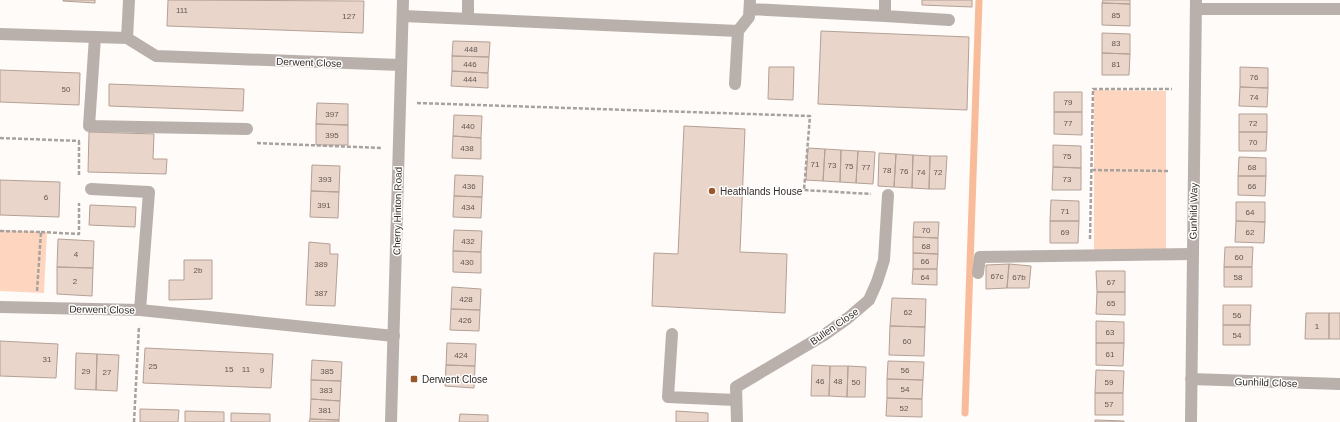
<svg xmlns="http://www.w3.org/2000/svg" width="1340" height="422" font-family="Arial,sans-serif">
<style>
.green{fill:#fed5be}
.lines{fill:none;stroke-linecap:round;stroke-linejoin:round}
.stream{stroke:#f8bc9a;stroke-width:7}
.building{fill:#ead5ca;stroke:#b4a095}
.path{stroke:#a8a29e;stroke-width:2.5;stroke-dasharray:4 2;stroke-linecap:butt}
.service{stroke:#b9b0ab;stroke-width:12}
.minor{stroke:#b9b0ab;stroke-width:12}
.tertiary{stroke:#b9b0ab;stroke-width:12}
.poi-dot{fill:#9b562a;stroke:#fff;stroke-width:1.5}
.labels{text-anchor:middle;stroke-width:3;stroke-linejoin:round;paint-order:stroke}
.number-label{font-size:8px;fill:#615650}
.street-label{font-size:10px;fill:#332b27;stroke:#fff}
.poi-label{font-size:10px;fill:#332b27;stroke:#fff;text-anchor:start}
</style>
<rect width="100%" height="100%" fill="#fffbf8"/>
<!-- green -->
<path class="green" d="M1094,90L1166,91V253H1094Z
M0,230L47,232L44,293L0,291Z"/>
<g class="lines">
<!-- stream -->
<path class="stream" d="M965,413L979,0"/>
</g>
<!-- building -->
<path class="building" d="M63,0H95V3L63,1Z
M168,0L364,1L363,33L167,26Z
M922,0H972V7L922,5Z
M1103,0H1130V4L1102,3Z
M1102,3L1130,4V26L1102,25Z
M821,31L969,37L967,110L818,104Z
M1102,33L1130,34V54L1102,53Z
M453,41L490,42L489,57L452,56Z
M1102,53L1130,54L1129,75H1102Z
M452,56L489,57L488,73L452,71Z
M769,67H794L793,100L768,99Z
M1240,67L1268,68V88L1240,87Z
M0,70L80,73L79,105L0,102Z
M452,71L488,73V88L451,86Z
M109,84L244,89L243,111L109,106Z
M1240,87L1268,88L1267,107L1239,106Z
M1054,92H1082V112H1054Z
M317,103L348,104V125L316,124Z
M1054,112H1082V135L1054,134Z
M1239,114H1267V132H1239Z
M454,115L482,116L481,138L453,136Z
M316,124L348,125V145H316Z
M684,126L745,129L740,252L787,254L785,313L652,306L654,253L678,254Z
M89,132L154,134L153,159H167L166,174L88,172Z
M1239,132H1267L1266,151H1239Z
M453,136L481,138V159L452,158Z
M1053,145L1081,146V168L1053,167Z
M808,148L825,149L823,181L806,180Z
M825,149L841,150L840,182L823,181Z
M841,150L858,151L856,183L840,182Z
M858,151L875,152L873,184L856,183Z
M879,153L896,154L894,187L878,186Z
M896,154L913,155L912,188L894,187Z
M913,155L930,156L929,189L912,188Z
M930,156H947L945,189H929Z
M1239,157L1266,158V176H1238Z
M312,165L340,166L339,192L311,191Z
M1053,167L1081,168V190H1052Z
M455,175L483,176L482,197L454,196Z
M1238,176H1266L1265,196L1238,195Z
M0,180L60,182L59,217L0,215Z
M311,191L339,192L338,218L310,217Z
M454,196L482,197L481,218L453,217Z
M1051,200L1079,201V221H1050Z
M1236,202H1265V222L1236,221Z
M90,205L136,207L135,227L89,225Z
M1050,221H1079L1078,243H1050Z
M1236,221L1265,222L1264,243L1235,242Z
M914,222H939L938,238L913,237Z
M454,230L482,231L481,252L453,251Z
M913,237L938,238V254L913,253Z
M58,239L94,241L93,268L57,267Z
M309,242L330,244V254H338L335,306L306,305Z
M1225,247H1253L1252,267H1224Z
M453,251L481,252V273L453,272Z
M913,253L938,254L937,269H913Z
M184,260H212V299L169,300V280H184Z
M1009,264L1007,288L986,289V265Z
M1009,264L1031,266L1029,288H1007Z
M57,267L93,268L92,296L57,294Z
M1224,267H1252V287H1224Z
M913,269H937V285L912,284Z
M1096,271H1125V292H1097Z
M452,287L481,289L480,310L451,309Z
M1097,292H1125V315L1096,314Z
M892,298L926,299L925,327L890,326Z
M1223,305H1251L1250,325H1223Z
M451,309L480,310L479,331L450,330Z
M1306,313H1329V339H1305Z
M1329,313H1340V339H1329Z
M1096,321L1124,322V343H1096Z
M1223,325H1250V345H1223Z
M890,326L925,327L924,356L889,355Z
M0,341L58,344L56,378L0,376Z
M447,343L476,344L475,366L446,365Z
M1096,343H1124L1123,366L1096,365Z
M145,348L273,354L271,388L143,383Z
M76,353L97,354L96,390L75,389Z
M97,354L119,355L117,391L96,390Z
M312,360L342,362L341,381L311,380Z
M888,361L924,362L923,380L887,379Z
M446,365L475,366L474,388L445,386Z
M812,365L830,366L829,396H811Z
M830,366H848L847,397L829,396Z
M848,366L866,367L865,397H847Z
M1096,370L1124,371L1123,393H1095Z
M887,379L923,380L922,399L887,398Z
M311,380L341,381L340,401L311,399Z
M1095,393H1123V415H1095Z
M887,398L922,399V417L886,416Z
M311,399L340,401L339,420L310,419Z
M140,409L179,410L178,422H140Z
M185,411L224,412V422H185Z
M676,411L708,413V422H676Z
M231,413L270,414V422H231Z
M460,414L488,415V422H459Z
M310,419L339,420V422H309Z
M1095,420L1124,421V422H1095Z"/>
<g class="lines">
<!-- path -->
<path class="path" d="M417,103L810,116L804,190L871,194
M0,138L80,141
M79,141V176
M257,143L381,148
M1092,170L1170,171
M0,231L41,232L37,291
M41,232L79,234V203
M1090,239L1093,89H1172
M134,422L139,326"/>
<!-- service -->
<path class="service" d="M750,9L885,16V0
M403,16L738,31L749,17L750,0
M885,16L949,20
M468,18V0
M95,37L89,126L247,129
M735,84L738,31
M91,189L149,192L140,310
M978,273L980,257L1192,254
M672,334L668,397L735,400"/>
<!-- minor -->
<path class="minor" d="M1196,9H1340
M0,34L127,38L156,56L400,65
M127,38L129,0
M0,307L140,310L394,336
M1191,379L1340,384
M737,422L736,387L824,335L848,318L869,300L877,282L884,260L888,195
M1191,422L1196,0"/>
<!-- tertiary -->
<path class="tertiary" d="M391,422L403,0"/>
</g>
<!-- markers -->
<g class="poi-dot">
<circle cx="712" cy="191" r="4"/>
<rect x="410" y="375" width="8" height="8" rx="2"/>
</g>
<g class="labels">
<!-- number labels -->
<g class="number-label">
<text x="182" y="13">111</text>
<text x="1116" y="18">85</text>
<text x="349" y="19">127</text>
<text x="1116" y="46">83</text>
<text x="471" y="52">448</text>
<text x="470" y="67">446</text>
<text x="1116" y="67">81</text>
<text x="1254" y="80">76</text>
<text x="470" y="82">444</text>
<text x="66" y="92">50</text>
<text x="1254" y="100">74</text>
<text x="1068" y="105">79</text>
<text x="332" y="117">397</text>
<text x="1068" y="126">77</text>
<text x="1253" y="126">72</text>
<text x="468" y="129">440</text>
<text x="332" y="138">395</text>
<text x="1253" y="145">70</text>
<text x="467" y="151">438</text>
<text x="1067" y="159">75</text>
<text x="815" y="167">71</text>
<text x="832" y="168">73</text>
<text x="849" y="169">75</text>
<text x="866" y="170">77</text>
<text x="1252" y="170">68</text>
<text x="887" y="173">78</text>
<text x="904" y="174">76</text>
<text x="921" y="175">74</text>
<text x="938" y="175">72</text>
<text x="325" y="182">393</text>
<text x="1067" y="182">73</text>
<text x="469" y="189">436</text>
<text x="1252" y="189">66</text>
<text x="46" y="200">6</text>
<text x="324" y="208">391</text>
<text x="468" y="210">434</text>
<text x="1065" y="214">71</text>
<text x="1250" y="215">64</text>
<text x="926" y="233">70</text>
<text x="1065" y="235">69</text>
<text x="1250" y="235">62</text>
<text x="468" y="244">432</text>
<text x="926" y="249">68</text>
<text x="76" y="257">4</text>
<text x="1239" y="260">60</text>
<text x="925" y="264">66</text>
<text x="467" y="265">430</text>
<text x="321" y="267">389</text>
<text x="198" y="273">2b</text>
<text x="997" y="279">67c</text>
<text x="925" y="280">64</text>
<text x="1019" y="280">67b</text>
<text x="1238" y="280">58</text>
<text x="75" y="284">2</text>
<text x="1111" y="285">67</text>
<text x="321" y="296">387</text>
<text x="466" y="302">428</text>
<text x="1111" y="306">65</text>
<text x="908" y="315">62</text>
<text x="1237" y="318">56</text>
<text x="465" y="323">426</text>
<text x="1317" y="329">1</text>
<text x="1110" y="335">63</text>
<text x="1237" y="338">54</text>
<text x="907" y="344">60</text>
<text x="1110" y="357">61</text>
<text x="461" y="358">424</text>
<text x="47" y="362">31</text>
<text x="153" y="369">25</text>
<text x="229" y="372">15</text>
<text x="246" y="372">11</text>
<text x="262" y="373">9</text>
<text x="905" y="373">56</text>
<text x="86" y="374">29</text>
<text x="327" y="374">385</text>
<text x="107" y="375">27</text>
<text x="820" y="384">46</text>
<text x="838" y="384">48</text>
<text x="856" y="385">50</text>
<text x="1109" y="385">59</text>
<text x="905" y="392">54</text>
<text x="326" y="393">383</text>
<text x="1109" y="407">57</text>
<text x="904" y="411">52</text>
<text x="325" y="413">381</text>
</g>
<!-- street labels -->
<g class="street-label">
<text transform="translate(309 62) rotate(2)" y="4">Derwent Close</text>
<text transform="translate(397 211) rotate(-89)" y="4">Cherry Hinton Road</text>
<text transform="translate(1193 211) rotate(-89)" y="4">Gunhild Way</text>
<text transform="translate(102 309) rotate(1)" y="4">Derwent Close</text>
<text transform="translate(834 326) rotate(-35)" y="4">Bullen Close</text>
<text transform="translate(1266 382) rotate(2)" y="4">Gunhild Close</text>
</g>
<!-- poi labels -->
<g class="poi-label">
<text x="720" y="195">Heathlands House</text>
<text x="422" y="383">Derwent Close</text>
</g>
</g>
</svg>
